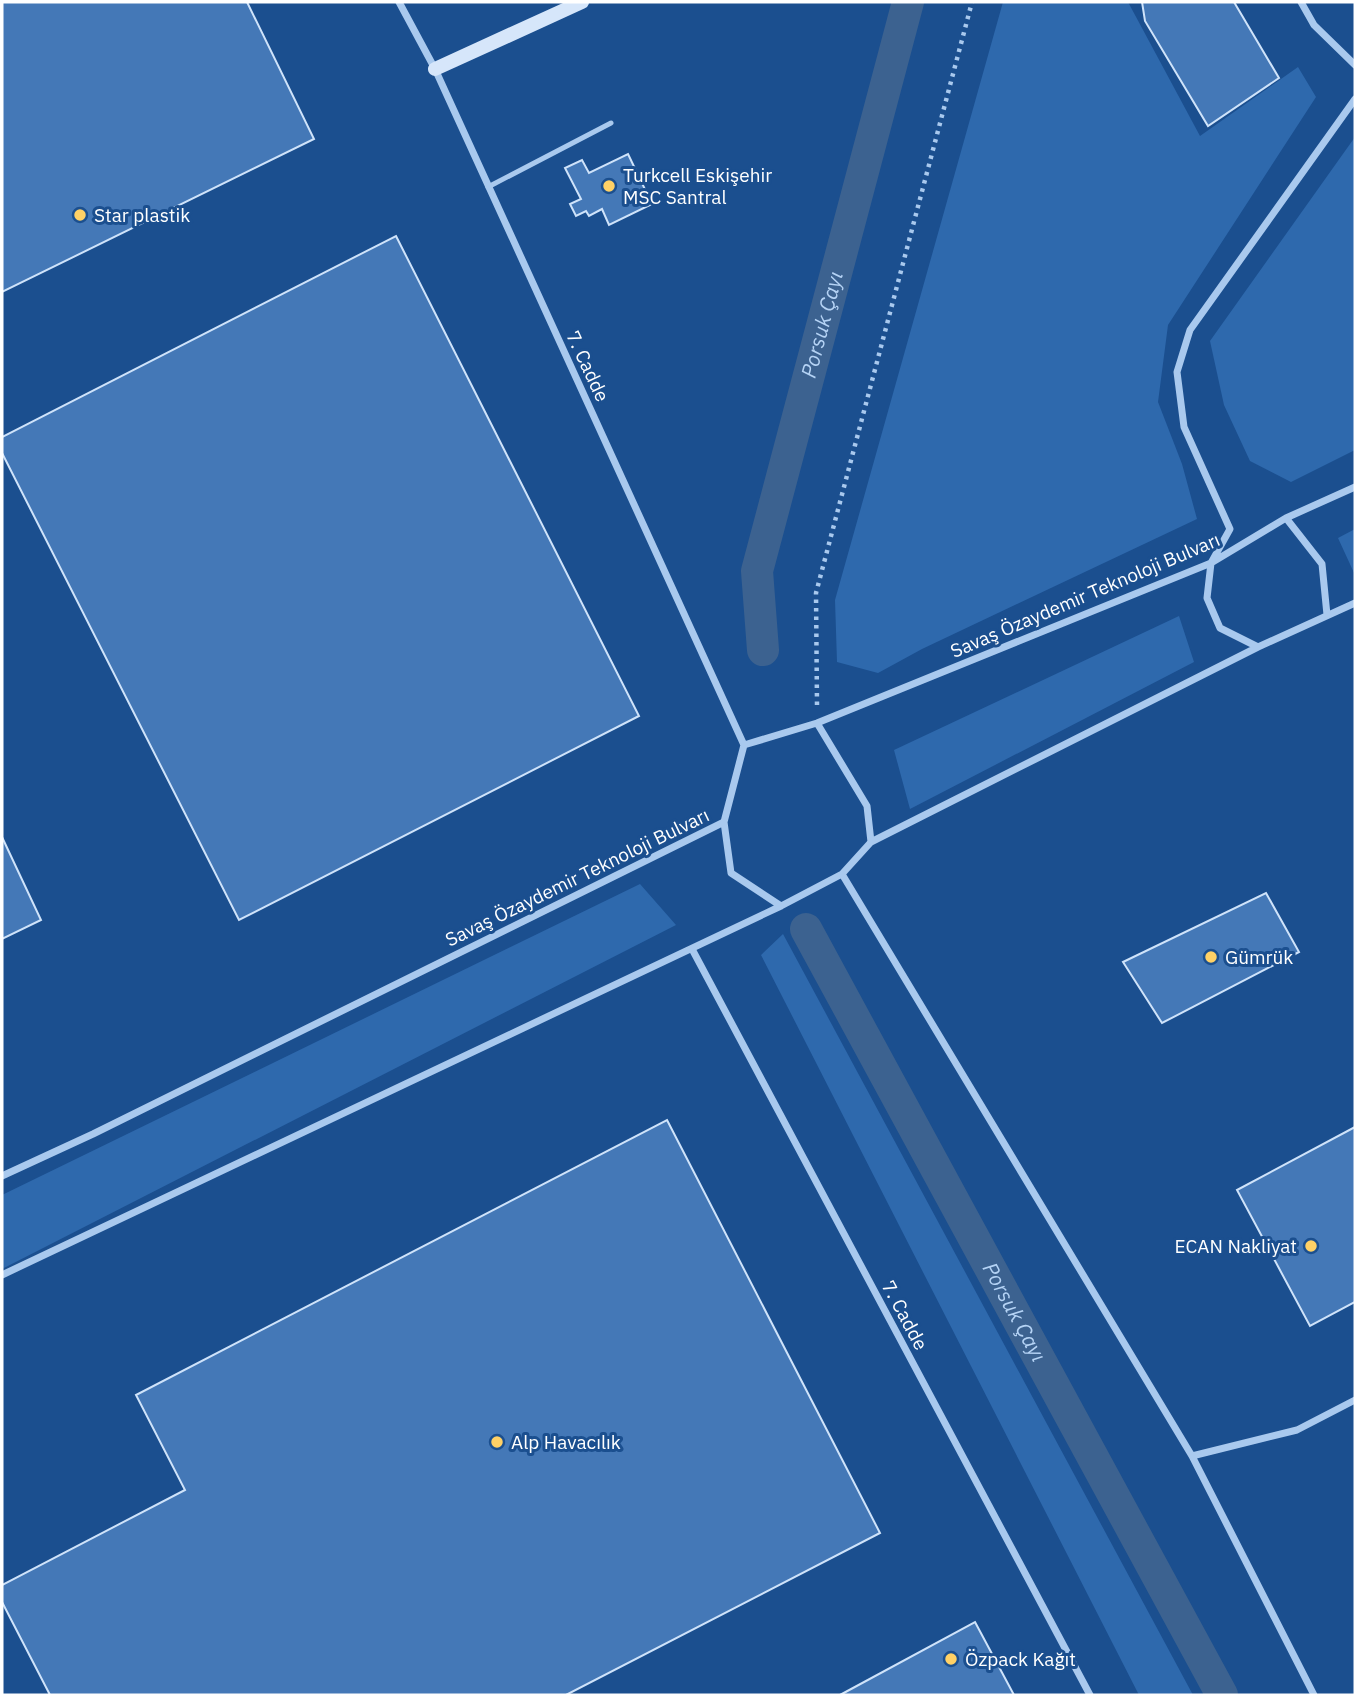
<svg xmlns="http://www.w3.org/2000/svg" width="1357" height="1697" font-family="'IBM Plex Sans',sans-serif">
<style>
.green{fill:#2e69ad}
.lines{fill:none;stroke-linecap:round;stroke-linejoin:round}
.canal{stroke:#3c6290;stroke-width:32}
.building{fill:#4478b7;stroke:#cfe3fa;stroke-width:2}
.path{stroke:#a9c9ee;stroke-width:4.5;stroke-dasharray:3.5 5;stroke-linecap:butt}
.lane{stroke:#a9c9ee;stroke-width:5}
.street{stroke:#a9c9ee;stroke-width:7}
.secondary{stroke:#d6e6fa;stroke-width:14}
.poi-dot{fill:#ffd166;stroke:#1b4f8f;stroke-width:2.5}
.labels{text-anchor:middle;stroke-width:6;stroke-linejoin:round;paint-order:stroke}
.poi-label{font-size:19px;fill:#fff;stroke:#1b4f8f;text-anchor:start}
.street-label{font-size:19px;fill:#fff;stroke:#1b4f8f}
.water-label{font-size:21px;font-style:italic;fill:#b5d3f5;stroke:#1b4f8f}
</style>
<rect width="100%" height="100%" fill="#1b4f8f"/>
<!-- green -->
<path class="green" d="M1003,2H1128L1200,136L1298,67L1316,97L1168,325L1158,402L1182,464L1197,519L922,649L878,673L837,662L835,600Z
M1355,137V450L1291,482L1250,461L1224,405L1210,341Z
M1355,529V575L1338,538Z
M1179,616L1194,662L910,809L894,750Z
M640,884L676,925L2,1269V1195Z
M783,934L1193,1695H1139L761,955Z"/>
<g class="lines">
<!-- canal -->
<g class="canal">
<path id="s1" d="M763,650L757,571L908,2"/>
<path id="s2" d="M806,929L1222,1695"/>
</g>
</g>
<!-- building -->
<path class="building" d="M2,2H247L314,139L2,292Z
M1142,2H1234L1279,78L1208,126L1145,21Z
M628,154L652,204L609,225L602,209L589,216L586,211L576,216L570,204L581,199L565,168L582,160L589,173Z
M396,236L639,716L239,920L2,453V437Z
M2,837L41,920L2,939Z
M1266,893L1299,952L1162,1023L1123,962Z
M667,1120L880,1533L566,1695H50L2,1602V1585L185,1490L136,1395Z
M1355,1127V1302L1310,1326L1237,1190Z
M975,1622L1014,1695H840Z"/>
<g class="lines">
<!-- path -->
<path class="path" d="M817,705L816,593L972,2"/>
<!-- lane -->
<path class="lane" d="M488,187L611,123"/>
<!-- street -->
<path class="street" d="M399,2L435,69L744,745
M1301,2L1314,25L1355,65
M1286,518L1322,564L1327,615
M1258,647L1220,628L1207,598L1211,563L1230,529L1184,427L1177,372L1190,330L1355,99
M817,723L867,806L871,842
M724,822L731,873L781,906
M842,874L1192,1456L1314,1695
M692,949L1090,1695
M2,1176L93,1134L724,822L744,745L817,723L1211,563L1286,518L1355,487
M2,1275L781,906L842,874L871,842L1258,647L1355,603
M1192,1456L1297,1430L1355,1400"/>
<!-- secondary -->
<path class="secondary" d="M435,69L582,2"/>
</g>
<!-- markers -->
<g class="poi-dot">
<circle cx="609" cy="186" r="7"/>
<circle cx="80" cy="215" r="7"/>
<circle cx="1211" cy="957" r="7"/>
<circle cx="1311" cy="1246" r="7"/>
<circle cx="497" cy="1442" r="7"/>
<circle cx="951" cy="1659" r="7"/>
</g>
<g class="labels">
<!-- poi labels -->
<g class="poi-label">
<text x="623" y="182">Turkcell Eskişehir<tspan x="623" dy="22">MSC Santral</tspan></text>
<text x="94" y="222">Star plastik</text>
<text x="1225" y="964">Gümrük</text>
<text x="1297" y="1253" text-anchor="end">ECAN Nakliyat</text>
<text x="511" y="1449">Alp Havacılık</text>
<text x="965" y="1666">Özpack Kağıt</text>
</g>
<!-- street labels -->
<g class="street-label">
<text transform="translate(588 366) rotate(65)" y="7">7. Cadde</text>
<text transform="translate(1085 595) rotate(-23)" y="7">Savaş Özaydemir Teknoloji Bulvarı</text>
<text transform="translate(577 877) rotate(-26)" y="7">Savaş Özaydemir Teknoloji Bulvarı</text>
<text transform="translate(905 1315) rotate(62)" y="7">7. Cadde</text>
</g>
<!-- water labels -->
<g class="water-label">
<text dy="7" stroke="none"><textPath href="#s1" startOffset="334">Porsuk Çayı</textPath></text>
<text dy="7" stroke="none"><textPath href="#s2" startOffset="436">Porsuk Çayı</textPath></text>
</g>
</g>
<!-- border -->
<rect width="1357" height="1697" fill="none" stroke="#ffffff" stroke-width="7"/>
</svg>
